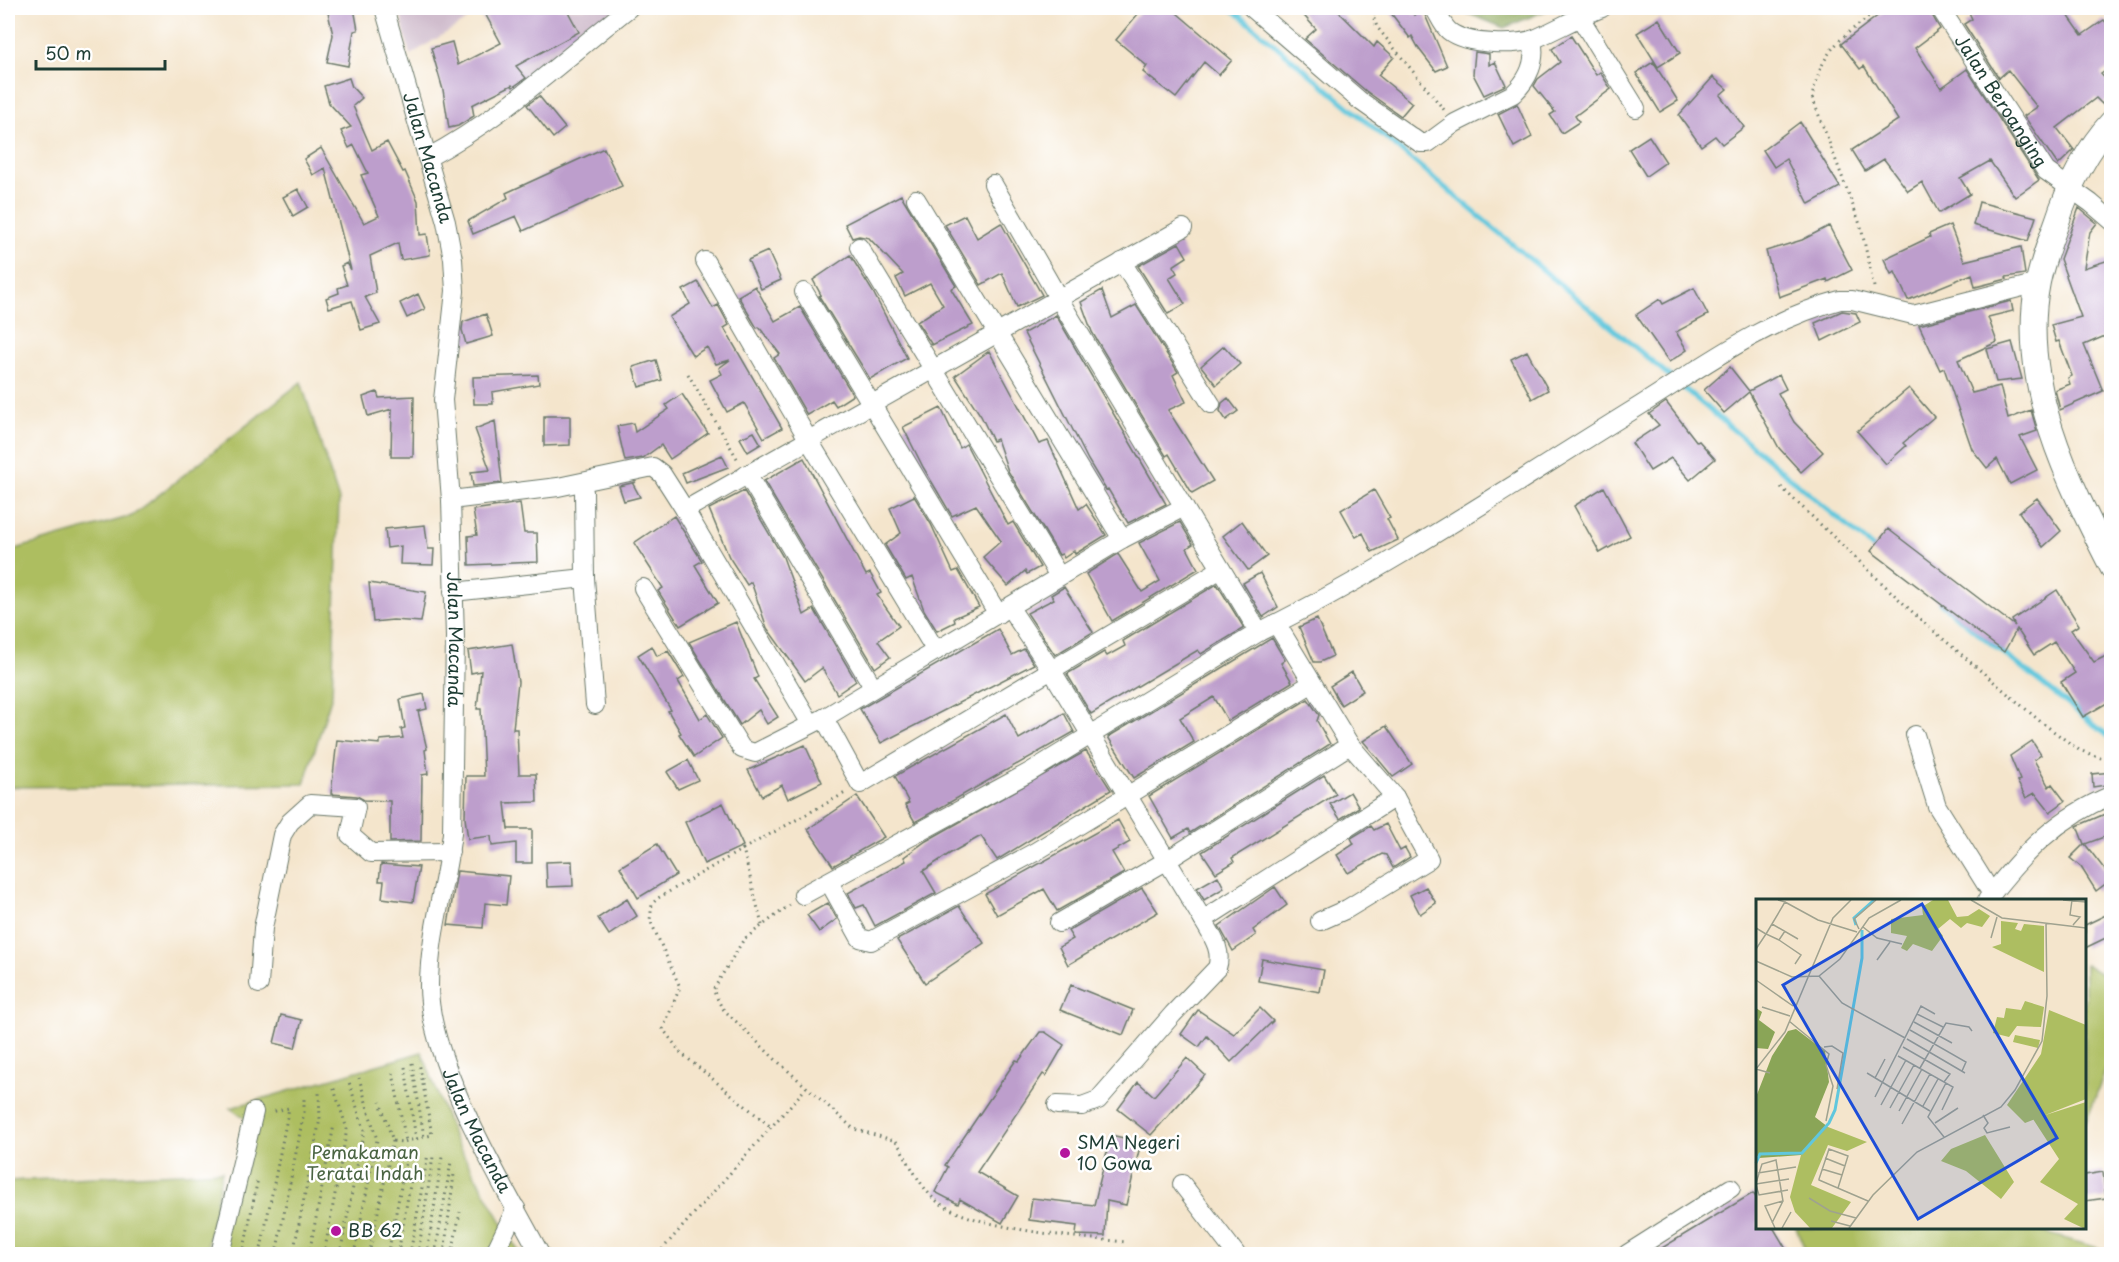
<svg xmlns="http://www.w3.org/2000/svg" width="2119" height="1262" font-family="'Playpen Sans',sans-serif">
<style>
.industrial{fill:#d0bdcd}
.green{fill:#adbe61;stroke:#667e4a;stroke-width:1.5}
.forest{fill:#8aa557;stroke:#547146;stroke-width:1.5}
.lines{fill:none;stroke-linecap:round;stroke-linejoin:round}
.stream{stroke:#60c7dd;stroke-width:5}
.building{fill:#bd9ecc}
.minor-casing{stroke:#6a7869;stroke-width:20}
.major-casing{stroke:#6a7869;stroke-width:26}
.path{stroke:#6a7869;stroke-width:3;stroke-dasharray:1.5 4.5;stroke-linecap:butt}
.minor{stroke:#fff;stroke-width:18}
.major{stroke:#fff;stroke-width:24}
.poi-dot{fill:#b5179e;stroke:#fff;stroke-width:2}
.labels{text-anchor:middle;stroke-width:5;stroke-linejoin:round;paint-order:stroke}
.street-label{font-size:18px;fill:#1f3d34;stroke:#fff}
.poi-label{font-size:18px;fill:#1f3d34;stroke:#fff;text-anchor:start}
.park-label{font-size:18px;fill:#4a6442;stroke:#fff}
.inset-river{fill:none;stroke:#60c7dd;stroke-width:3}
.inset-road{fill:none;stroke:#9fa28f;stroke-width:1.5}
.view{fill:#1d4ed8;fill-opacity:0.15;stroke:#1d4ed8;stroke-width:3}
.inset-edge{fill:none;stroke:#1f3d34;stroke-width:3}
</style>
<rect width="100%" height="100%" fill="#fff"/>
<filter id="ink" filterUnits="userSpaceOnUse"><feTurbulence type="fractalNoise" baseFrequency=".0167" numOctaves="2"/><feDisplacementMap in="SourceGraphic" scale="12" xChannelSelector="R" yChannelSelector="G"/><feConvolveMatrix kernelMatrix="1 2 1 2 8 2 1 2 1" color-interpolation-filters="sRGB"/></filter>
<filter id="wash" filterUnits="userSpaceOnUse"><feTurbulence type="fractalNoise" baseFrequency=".008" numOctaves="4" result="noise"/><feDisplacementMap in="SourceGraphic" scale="24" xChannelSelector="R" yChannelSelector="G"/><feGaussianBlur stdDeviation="1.35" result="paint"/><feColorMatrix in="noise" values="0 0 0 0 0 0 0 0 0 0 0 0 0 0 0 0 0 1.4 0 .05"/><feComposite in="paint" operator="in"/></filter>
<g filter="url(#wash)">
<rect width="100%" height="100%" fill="#f4e5cc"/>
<!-- industrial -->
<path class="industrial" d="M399,8H618L526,80L478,13L410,55Z"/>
<!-- green -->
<path class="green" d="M301,382L339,500L332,695L304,784L8,787V551L132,516Z
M2085,964L2111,980V1056L2085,1124Z
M422,1052L454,1138L520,1254H218L247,1120L230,1108Z
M222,1171L206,1254H8V1181Z
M1796,1228H2044L2042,1232L2102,1249L2103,1254H1807Z"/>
<!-- forest -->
<path class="forest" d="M1454,8H1552L1504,28Z"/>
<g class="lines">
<!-- stream -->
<path class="stream" d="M1231,8L1673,379
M1680,385L1877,551
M1940,603L2112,739"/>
</g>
<g id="blocks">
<!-- building -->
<path class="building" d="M327,8H354L358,30L354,31L348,66L327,62L333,35Z
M482,8H566L579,32L516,66L526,78L513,87L512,85L472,105L474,116L458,126L449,128L443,90L431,48L452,42L458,65L501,43Z
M1143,8H1171L1232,60L1219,75L1204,62L1176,98L1143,72L1147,66L1116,40Z
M1297,8H1335L1374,47L1377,42L1394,57L1378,75L1412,103L1401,116L1366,91L1305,39L1316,29Z
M1387,8H1410L1414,15L1422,8L1447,66L1436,71L1419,49L1412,36L1410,38Z
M1888,8H1928L1940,29L1915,48L1941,88L1967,69L2039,180L2015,197L1990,161L1960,178L1970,194L1939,213L1922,182L1908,191L1884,159L1865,171L1852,150L1898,120L1864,66L1860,69L1841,44Z
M1967,8H2063L2082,35L2104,20L2112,30V66L2101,74L2112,86V95L2102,104L2096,98L2057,128L2074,150L2058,165L2024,116L2037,107L2008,70L1999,78L1964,24L1972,19Z
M1659,19L1680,53L1658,67L1637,33Z
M1571,36L1596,75L1600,72L1611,89L1575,116L1579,122L1562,133L1550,115L1555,112L1534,86L1538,79L1560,62L1552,49Z
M1475,52L1489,54V65L1495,62L1506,85L1484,95L1473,74Z
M1653,62L1678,101L1660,112L1636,73Z
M1713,77L1727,89L1720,95L1744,127L1722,144L1715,136L1701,146L1679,115Z
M349,78L352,87L362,98L353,106L372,150L387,142L403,172L405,171L418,201L420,235L427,234L430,255L401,260L398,243L370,256L376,293L365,297L380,324L361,330L352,301L329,308L326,298L339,293L338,288L347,285L341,266L347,263L351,270L325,168L313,175L304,159L321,148L364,223L379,216L361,175L368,173L354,145L349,148L341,131L351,127L329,103L324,86Z
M539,96L565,128L553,138L527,105Z
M1517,104L1532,137L1514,147L1498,114Z
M1800,122L1840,187L1809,204L1786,159L1774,167L1763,150Z
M1649,136L1666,162L1646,176L1629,149Z
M604,148L622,186L523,231L516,216L473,234L468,221L508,198L506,193Z
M298,189L308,207L293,216L283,197Z
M901,195L956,286L951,289L973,325L932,345L917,322L943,305L930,283L905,296L896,278L903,274L869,238L859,236L852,238L845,224Z
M1979,202L2036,217L2028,241L1973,225Z
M2079,208L2097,223L2090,232L2084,268L2112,259V333L2084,345L2103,391L2060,410L2055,390L2070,384L2068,378L2072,376L2059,341L2056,342L2051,325L2081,317L2060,259Z
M965,215L977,238L1001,223L1042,295L1017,307L1002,273L981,285L945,225Z
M1950,225L1964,261L2021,247L2025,274L2006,277L2007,279L1975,287L1972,274L1908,300L1895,272L1891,274L1884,259L1930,237L1929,234Z
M1829,226L1852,270L1828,282L1827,279L1779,297L1766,251L1802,240Z
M1179,243L1187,257L1173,266L1177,273L1169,278L1185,304L1168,314L1138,266Z
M768,251L781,280L761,289L748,260Z
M850,255L873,292L907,358L870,379L819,296L821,295L813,280Z
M698,282L713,308L718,305L729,325L724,328L782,428L764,438L744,403L727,412L710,380L722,374L719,368L730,360L716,364L707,347L693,356L669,317L690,304L683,290Z
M755,286L775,321L800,307L853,395L836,406L832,400L807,415L774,358L780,354L759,327L757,328L738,296Z
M1694,288L1708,315L1676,332L1687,350L1669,362L1636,315L1660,299L1663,304Z
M1102,290L1112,318L1136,305L1178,372L1173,375L1186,402L1168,410L1213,481L1192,493L1169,454L1166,456L1092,332L1081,302Z
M418,294L425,309L407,318L400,303Z
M2011,301L2013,311L1988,317L1997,342L1958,360L1972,393L2000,386L2008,419L2031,410L2037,431L2020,437L2037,470L2010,484L1997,459L1987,468L1972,449L1944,368L1940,370L1919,325Z
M1842,311L1856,313L1860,322L1822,341L1815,323Z
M486,314L493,336L466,344L462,330L463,322Z
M1056,315L1166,504L1128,523L1108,489L1106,490L1088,460L1024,333Z
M2012,342L2022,379L1996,382L1987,349Z
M1224,346L1240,364L1216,385L1201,366Z
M989,351L1039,444L1048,441L1079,509L1086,504L1106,535L1075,554L1074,551L1064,558L1062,554L1059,555L1008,471L997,439L993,441L981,416L955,376Z
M1527,351L1548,390L1532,399L1511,359Z
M656,360L662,380L639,387L633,367Z
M1730,367L1749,391L1779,375L1786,389L1778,393L1794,422L1823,452L1801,472L1779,448L1749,392L1724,413L1704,390Z
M538,375L539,384L492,392L493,404H474L473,377Z
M1909,388L1934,417L1903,443L1906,446L1886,464L1857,431Z
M377,392L379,398L414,396L413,457H391L392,409L368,416L363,397Z
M682,394L708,433L670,459L661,445L643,458L625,461L617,426L633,423L635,432L669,409L666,405Z
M1228,398L1238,411L1226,420L1220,411L1222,403Z
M1666,402L1697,442L1699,441L1715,459L1690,480L1671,458L1650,471L1632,443L1659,425L1649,414Z
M941,408L960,448L966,444L1008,525L1013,522L1040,567L1027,574L1025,571L1008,586L983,557L1001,541L976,505L952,516L923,467L903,427Z
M544,416H570V445L544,446Z
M495,421L502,483L473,486L471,472L490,470L475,429Z
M754,432L761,444L748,452L740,438Z
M722,455L728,467L686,483L682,473Z
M804,458L866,575L870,573L881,593L877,595L899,626L878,641L890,657L875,668L764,481Z
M636,482L633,484L640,497L624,501L619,486Z
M1604,487L1630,536L1600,553L1574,506Z
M1374,490L1390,518L1387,519L1398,540L1372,552L1363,533L1356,537L1341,510Z
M744,491L783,557L804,615L814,609L856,681L837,694L822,668L805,681L767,628L751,582L747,585L729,557L709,509Z
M914,496L931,524L953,572L958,570L979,607L954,618L955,622L937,631L924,610L912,577L906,580L885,545L901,533L890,508Z
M2037,498L2061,531L2043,547L2019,512Z
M520,503L524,533H537L538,562L469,565L468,536L477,535L473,510Z
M674,516L702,561L695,565L718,603L680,626L658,591L663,588L634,543Z
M1242,521L1267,556L1248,570L1223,536Z
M1180,522L1193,544L1187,548L1198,569L1112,621L1086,574L1118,554L1142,592L1160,581L1139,543Z
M425,525L428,549H434L433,565L400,564L401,546L387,548L385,529Z
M1888,529L2015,626L2012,620L2057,590L2079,625L2071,630L2094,662L2112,653V700L2083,717L2061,682L2075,673L2054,642L2034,655L2017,629L2004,652L1871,551Z
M1260,573L1278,607L1263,617L1243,583Z
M369,583L426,592L421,622L393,620L373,622Z
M1217,584L1244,628L1201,654L1198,650L1091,714L1067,674L1104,652L1107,656L1125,646L1123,641Z
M1064,587L1093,632L1055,655L1027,613L1054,599L1051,595Z
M1317,619L1333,656L1320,662H1314L1299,627Z
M736,622L758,677L754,679L778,717L767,724L759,710L740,725L689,642Z
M998,629L1012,655L1024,649L1034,664L881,743L860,709Z
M1272,638L1285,660L1281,663L1292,682L1228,721L1214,697L1180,718L1194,742L1134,778L1108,737Z
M512,644L518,682L513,729H517L519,774H536L537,802L505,803L508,829H532V863H516V843L492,846L491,836L468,839L465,818L466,776H484L481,709H477L481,671L471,673L468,651Z
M652,646L657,656L668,651L684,677L678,681L700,719L707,714L722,738L694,757L679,734L681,733L668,711L671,710L638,655Z
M1352,672L1363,691L1341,705L1330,686Z
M424,694L427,709L418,711L427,749L425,750L428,774L422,775L421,841L390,842V801L364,800L357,796L331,794L337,740L380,744V740L403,738L401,729L405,728L400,699Z
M1308,699L1319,715L1317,721L1330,744L1190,833L1188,829L1173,838L1149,796Z
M1064,713L1074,732L915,822L905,805L909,803L895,776L1006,714L1019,739Z
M1386,726L1412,764L1393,777L1363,741Z
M2032,741L2041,755L2034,760L2049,787L2052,784L2065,801L2050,812L2035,793L2026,798L2017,781L2020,780L2010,756Z
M805,745L822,782L788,799L782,785L762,796L748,770Z
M1086,751L1111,790L997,860L981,836L949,854L923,871L936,893L875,926L864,905L856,908L848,893L906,861L904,857L926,841Z
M688,760L698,780L678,789L667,772Z
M2112,772V784L2093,787L2092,774Z
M1324,775L1336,794L1232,858L1234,862L1216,873L1202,852Z
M1350,792L1359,807L1340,819L1330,804Z
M857,796L884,837L833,866L808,829Z
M723,803L743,846L704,864L685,822Z
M2112,811V834L2085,844L2112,879L2096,891L2081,867L2070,858L2084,844L2077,826Z
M1118,820L1130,842L1112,852L1124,873L1057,911L1044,889L997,915L985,894Z
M1386,824L1400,851L1405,848L1410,857L1393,868L1386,855L1382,854L1348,873L1337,855L1354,844L1351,838L1371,826L1374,830Z
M657,844L676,875L638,898L620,867Z
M572,861L573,886L547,887L546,862Z
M381,864L419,867L413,902L382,898L384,881H379Z
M457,871L509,876L506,905L485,903L483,928L448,925Z
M1218,876L1224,888L1204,900L1197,888Z
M1275,887L1287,905L1253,930L1256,935L1233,951L1219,926Z
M1426,887L1436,903L1420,914L1410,895Z
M1142,888L1158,912L1068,965L1059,947L1073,939L1068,931Z
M627,899L637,916L609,935L598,918Z
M828,903L837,919L819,932L807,915Z
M959,906L984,943L925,983L897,940Z
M2112,912V935L2085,948V925Z
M1262,959L1324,970L1320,992L1258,981Z
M1071,985L1133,1010L1123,1035L1060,1010Z
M1260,1008L1273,1021L1231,1062L1207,1036L1199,1047L1181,1034L1198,1010L1234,1034Z
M281,1015L302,1020L295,1048L274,1043Z
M1040,1032H1045L1064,1045L1046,1076L1043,1074L977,1172L1018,1196L1002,1223L960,1199L958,1204L935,1192L948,1167L945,1165L1016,1060L1019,1061Z
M1187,1058L1205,1075L1151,1135L1118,1109L1138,1082L1154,1096Z
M1111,1135L1141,1142L1126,1205L1107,1201L1105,1236L1076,1235L1077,1226L1029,1220L1032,1198L1094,1205Z
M2103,1172L2106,1198L2085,1201V1175Z
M1753,1193L1758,1200V1227H1773L1789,1254H1652Z"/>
</g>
</g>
<g filter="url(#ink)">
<use href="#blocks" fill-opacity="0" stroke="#6a7869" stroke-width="1.5"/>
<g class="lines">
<!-- minor casing -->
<g class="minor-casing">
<g id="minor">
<path id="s1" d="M384,8L446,222L453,259L455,291L443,400L451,500L455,637L452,833C446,884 429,935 429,986C429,1064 503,1184 540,1254"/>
<path d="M1252,8L1359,100L1420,143H1428L1455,123L1513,94C1528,80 1537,61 1532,40"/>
<path d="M1434,8C1439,15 1442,25 1449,31C1466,45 1520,47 1539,37C1561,27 1580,16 1602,8"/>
<path id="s2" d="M1940,8L2046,171L2091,203L2112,221"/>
<path d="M1579,16L1636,108"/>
<path d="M427,158C501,119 564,59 629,8"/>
<path d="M993,184L1059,299L1259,632C1389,568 1510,486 1633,410C1701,368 1762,321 1840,300H1852L1913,315L2038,283"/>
<path d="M916,199L1122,539"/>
<path d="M859,247L1059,576"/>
<path d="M705,261L808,439L936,651"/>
<path d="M1122,262L1211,404"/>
<path d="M804,292L998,614"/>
<path d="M747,474L873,687"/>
<path d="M584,491L585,578L595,705"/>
<path d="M451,500L558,487L653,467L662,474L685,510L811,724"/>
<path d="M685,510L1183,228"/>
<path d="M643,588L742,749L755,753L824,718L1122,539L1184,507"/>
<path d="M453,592L585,578"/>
<path d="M1010,608L1052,671L1203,920C1212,936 1223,950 1217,968L1173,1014L1098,1100L1082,1106L1057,1105"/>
<path d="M1276,623L1350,745L1395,797L1429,859L1347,909L1320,921"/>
<path d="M824,718L860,784L1221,569"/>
<path d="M1915,735L1937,806L1992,894"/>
<path d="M829,882L860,938L871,941L1035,852L1311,684"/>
<path d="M803,895L1030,772L1259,632"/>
<path d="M1987,900C2023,853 2056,818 2112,795"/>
<path d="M1203,920L1395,797"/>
<path d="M1059,923L1166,861L1350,745"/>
<path d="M259,984L263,928L282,835L290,822L310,804L356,807L350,835L371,853L450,852"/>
<path d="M1182,1184L1236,1254"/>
<path d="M220,1254L254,1112"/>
<path d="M494,1254L516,1208"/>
<path d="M1627,1254L1731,1188"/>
</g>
</g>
<!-- major casing -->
<g class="major-casing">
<path id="major" d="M2112,122C2085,151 2068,188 2056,225C2049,244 2042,262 2038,282C2018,382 2068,481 2112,567"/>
</g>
<!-- path -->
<path class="path" d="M1378,8L1373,16L1377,27L1445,111
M1874,287L1861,227L1812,97C1822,47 1844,35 1882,8
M688,374L738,460
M1781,487L1922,621L2041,722L2079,750L2112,762
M743,849L658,898L652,904L650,920L680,987L663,1029L681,1053L771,1127
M790,905L744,939L713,990L722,1008L777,1061L854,1129L896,1141C907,1158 917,1181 931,1196C965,1230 1077,1237 1126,1242
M762,925L743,849L847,792
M412,1063L424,1137
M405,1067L416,1139
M393,1073L406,1142
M393,1141L403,1142L432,1135L419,1062
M243,1254L258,1178
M260,1254L289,1108L271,1112
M276,1254L304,1112V1095
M293,1254L320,1119L319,1093
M309,1254L334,1125
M324,1254L347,1129L333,1086
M340,1254L364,1130L349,1082
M354,1254L377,1140L359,1078
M369,1254L393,1141L380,1102
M388,1254L408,1150
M398,1254L416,1150
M410,1254L428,1154
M418,1254L433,1157
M427,1254L442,1157
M435,1254L451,1162
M444,1254L454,1174
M452,1254L460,1212
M658,1254L806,1088"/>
<!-- minor -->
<use href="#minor" class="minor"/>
<!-- major -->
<use href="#major" class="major"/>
</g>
</g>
<!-- markers -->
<g class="poi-dot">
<circle cx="1065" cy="1153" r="6"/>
<circle cx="336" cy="1231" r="6"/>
</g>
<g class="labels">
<!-- street labels -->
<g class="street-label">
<text dy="6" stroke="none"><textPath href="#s2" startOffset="111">Jalan Beroanging</textPath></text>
<text dy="6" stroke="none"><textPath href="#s1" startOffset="156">Jalan Macanda</textPath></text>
<text dy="6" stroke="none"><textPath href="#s1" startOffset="642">Jalan Macanda</textPath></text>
<text dy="6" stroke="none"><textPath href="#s1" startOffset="1144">Jalan Macanda</textPath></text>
</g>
<!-- poi labels -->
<g class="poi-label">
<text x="1077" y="1149">SMA Negeri<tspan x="1077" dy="21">10 Gowa</tspan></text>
<text x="348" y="1237">BB 62</text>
</g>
<!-- park labels -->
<g class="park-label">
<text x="365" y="1159">Pemakaman<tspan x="365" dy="21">Teratai Indah</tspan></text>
</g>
</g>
<!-- overview -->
<g transform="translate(1756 899)">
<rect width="330" height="330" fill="#f4e5cc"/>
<path d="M177,1H192L201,18L212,17L223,10L234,17L226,28L211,24L205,29L194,20L182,30L187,37L176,52L157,45L151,52L145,49L151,37L135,34V20L167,16L166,8ZM245,22L262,24L259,30L265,32L268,25L288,27V73L236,48L245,45ZM269,102L288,108L285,128L261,127L253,138L237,134L241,118L248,119L250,109L265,111ZM293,111L330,126V200L269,224L251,206L285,155ZM259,136L284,141L282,149L257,143ZM330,203V329H327L308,320L322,305L284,283L303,260L277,220ZM72,228L111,243L91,252L72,246L55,286L95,303L76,329H54L39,313L34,298L45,256ZM229,236L258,283L245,300L210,272L185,262L195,250Z" fill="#adbe61"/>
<path d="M0,109L6,113L3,121L19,133L12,150L0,149ZM40,130L69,152L73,183L59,218L72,228L45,256L3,259L0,256V198L16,157L32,132Z" fill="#8aa557"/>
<path class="inset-river" d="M100,26L98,19L118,1M0,264L4,255L46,254L73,224L79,211L106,59V31"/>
<path class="inset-road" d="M22,1L29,3L10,35L23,41L29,32M215,1L246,19L330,29M307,1L330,3M316,1L314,16L324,18L317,26M29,3L62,21L101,33M16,25L42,40M107,28L121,39L146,45M0,29L10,35L0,50M103,30L98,20L120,1M235,39L241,18M23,41L45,56L39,65M121,61L134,43M0,62L36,78L63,77L84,60L113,19L145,1M63,77L86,104L149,139M0,81L37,107M6,108L34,117M161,115L187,128M33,122L73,155L70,166L77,187L70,222M158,123L196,144M154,131L210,163L206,172M151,140L209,174M68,148L76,147L87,154L81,190M147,148L194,175L188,183M142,157L197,188L186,211M164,169L190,124L213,128L216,132M14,174L0,170L29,133L77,19L95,1M111,174L174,212M119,179L129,160M119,198L165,107L179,115M125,206L150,161M167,207L182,180M134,209L158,166M143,212L166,170M227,216L232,224L228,229L231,234L254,228M179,224L202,209M146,225L174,175M188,238L172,218L190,184M69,259L89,267M66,270L86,276M2,274L40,268M0,284L6,265L20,261L27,302L9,307L19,329M0,285L33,280M0,286L3,296L32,291M82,289L92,257L73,250L63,280V281L112,302M53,299L74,312L100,319M75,322L94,327M16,324L27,302M26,329L35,313M93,329L117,296L161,253L245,208L259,191L286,142L291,97L290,24"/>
<path class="view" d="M166,5L301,239L162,320L27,86Z"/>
<rect width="330" height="330" class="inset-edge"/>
</g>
<!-- margin -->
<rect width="2119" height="1262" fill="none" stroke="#fff" stroke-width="30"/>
<!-- scale -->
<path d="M36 60v9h129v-9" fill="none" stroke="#1f3d34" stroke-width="3"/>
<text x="45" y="60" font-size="18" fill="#1f3d34" stroke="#ffffff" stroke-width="4.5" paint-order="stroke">50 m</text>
</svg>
